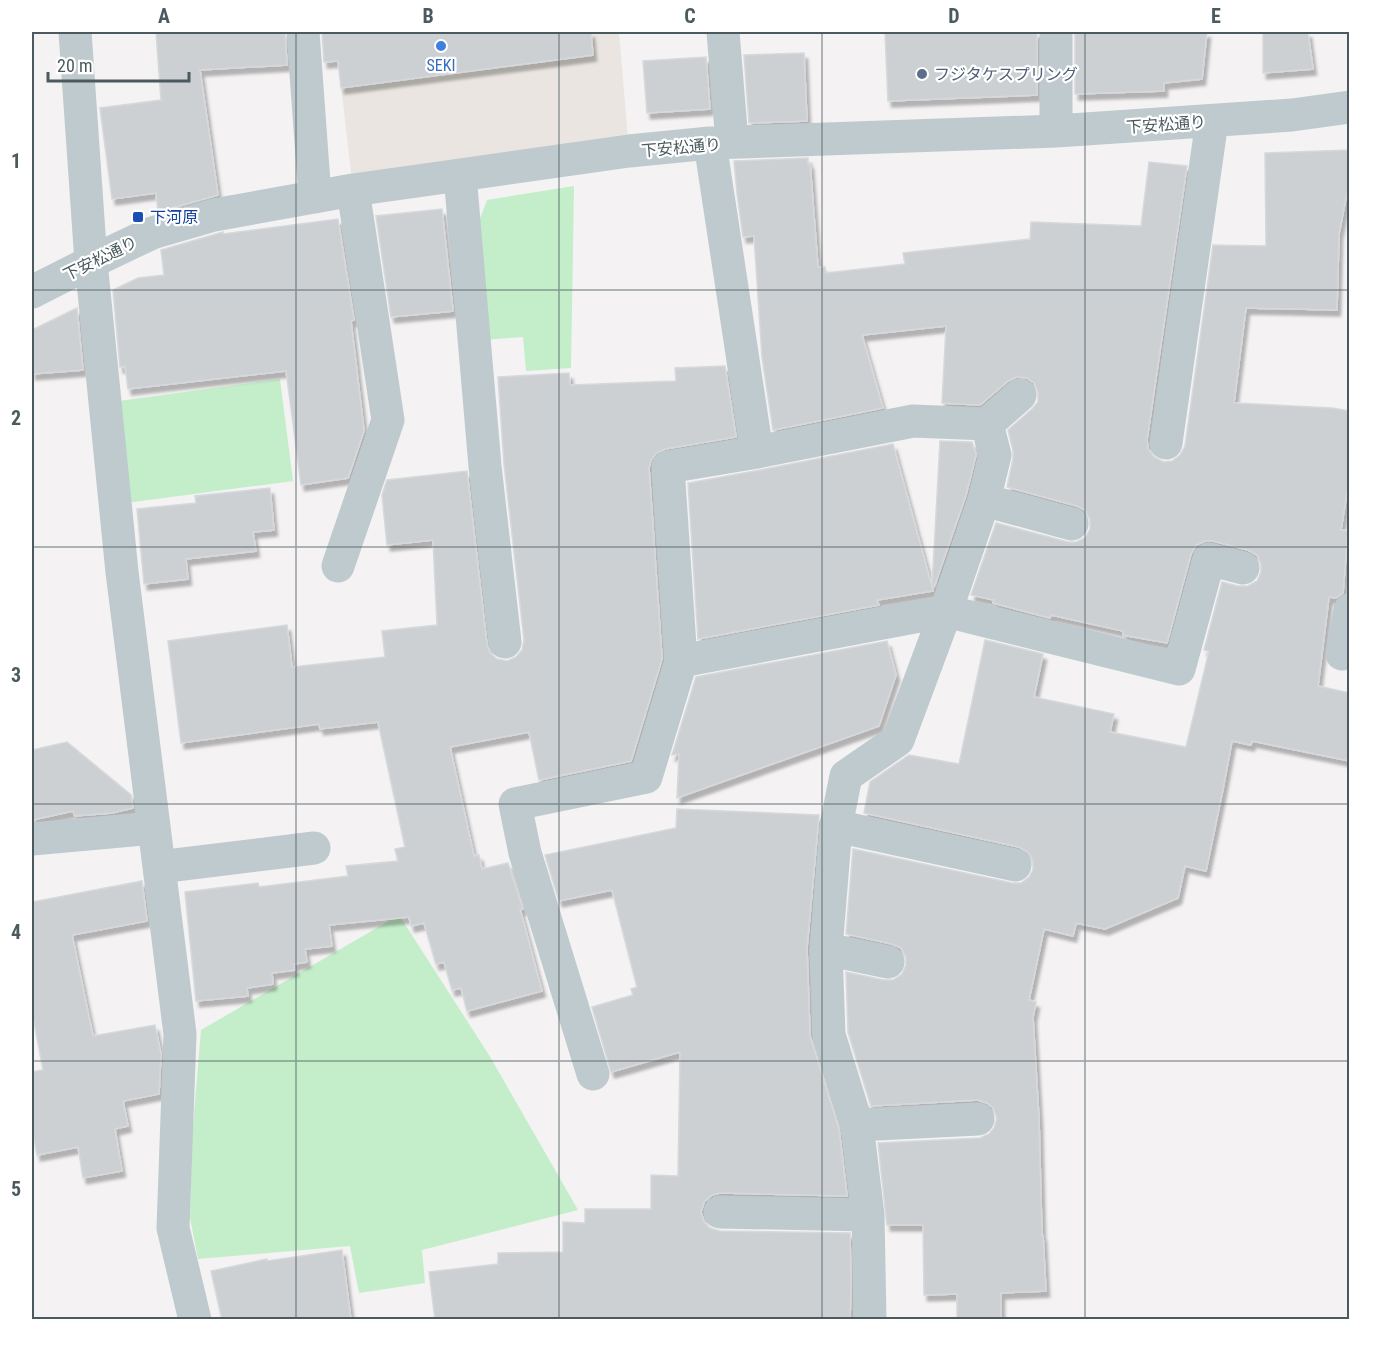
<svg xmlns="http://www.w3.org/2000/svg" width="1381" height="1351" font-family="'Roboto Condensed','Noto Sans JP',sans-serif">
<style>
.commercial{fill:#eae5e0}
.green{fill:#c4eeca}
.building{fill:#ccd0d3;stroke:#d6d9dc;stroke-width:1.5;filter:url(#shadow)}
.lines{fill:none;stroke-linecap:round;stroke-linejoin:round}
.minor{stroke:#becacd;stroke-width:33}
.grid{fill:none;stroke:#4a5a5e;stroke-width:1.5;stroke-opacity:0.55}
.shop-dot{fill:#3f7fe0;stroke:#fff;stroke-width:2}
.service-dot{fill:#5c6f8a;stroke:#fff;stroke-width:2}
.transit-dot{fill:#1a4fb4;stroke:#fff;stroke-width:2}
.labels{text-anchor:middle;stroke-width:4.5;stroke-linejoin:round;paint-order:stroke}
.shop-label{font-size:16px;fill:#366cbe;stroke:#fff}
.service-label{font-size:16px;fill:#4e5e75;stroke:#fff;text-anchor:start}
.street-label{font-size:16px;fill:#4a5a5e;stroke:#fff}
.transit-label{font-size:16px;fill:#164399;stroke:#fff;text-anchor:start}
.neatline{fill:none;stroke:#4a5a5e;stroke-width:2}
.grid-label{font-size:20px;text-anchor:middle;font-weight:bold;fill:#4a5a5e}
</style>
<defs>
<filter id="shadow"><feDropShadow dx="3.5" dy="6" stdDeviation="1.5" flood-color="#0004"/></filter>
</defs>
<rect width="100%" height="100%" fill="#f4f2f2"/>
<!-- commercial -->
<path class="commercial" d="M335,32H619L629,151L353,190Z"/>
<!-- green -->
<path class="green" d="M574,186L571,368L526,371L523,337L482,340L472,240L487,200Z
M280,379L293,481L126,503L119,401Z
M399,915L489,1055L578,1210L422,1250L425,1283L359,1293L350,1246L198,1259L190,1218L192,1138L201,1030Z"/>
<!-- building -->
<path class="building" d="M156,32H285L287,65L200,70L218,195L158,212L156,193L112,199L100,108L161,100Z
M322,32H591L593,55L341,88L338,61L324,62Z
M885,32H1037V95L888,101Z
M1075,32H1207L1202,79L1164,83V91L1075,94Z
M1263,32H1308L1313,69L1263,73Z
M804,53L807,121L749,123L744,55Z
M706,57L710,109L647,113L643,61Z
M1350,150V177L1339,234L1337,310L1246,308L1234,403L1332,408L1350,411V474L1341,530L1348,531L1343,593L1336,598L1329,597L1318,686L1350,693V761L1252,741L1251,745L1232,741L1223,789L1206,871L1185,866L1178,898L1105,929L1076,923L1073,936L1044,929L1029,1000L1036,1002L1033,1017L1039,1119L1042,1235H1043L1046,1291L1001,1293V1320H957V1294L924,1295L923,1225H887L878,1143L980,1138L989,1134L994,1128L997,1118L993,1108L987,1103L978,1100L871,1106L848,1032L846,972L884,980H893L902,974L906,965V957L901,948L892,944L846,934L853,849L1012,883H1021L1029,877L1033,870V860L1028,852L1019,847L864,813L870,782L909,755L959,764L985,640L1043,654L1034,697L1114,714L1110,732L1186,747L1209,651L1204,650L1222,582L1238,586H1248L1257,581L1261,572V564L1257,555L1248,550L1213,541H1205L1196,545L1191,554L1167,643L1123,635V631L1051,615L1050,618L993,603L994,600L971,595L996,523L1068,542H1076L1085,538L1090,529V519L1085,510L1077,506L1007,487L1013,459V450L1008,430L1032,409L1038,402V392L1034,383L1027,378L1016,377L1008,381L980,405L942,403L946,326L862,335L883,408L773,430L762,357L754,236L743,237L737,193L734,161L808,158V164L810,163L818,267H825L826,273L905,264L903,253L1030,239L1031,222L1141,226L1149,162L1187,166L1147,440L1148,449L1154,457L1164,462L1172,461L1180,455L1185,446L1213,245L1266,246L1265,153Z
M442,209L453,311L391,317L376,216Z
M338,219L354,320L351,321L364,431L348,478L301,485L286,371L128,389L125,366L120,367L113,290L138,278L164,275L161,250L223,232V234Z
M77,308L83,370L32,374V330Z
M725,366L736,437L665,449L656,453L651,460L649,468L662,659L631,761L539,780L529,732L450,747L474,856L479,855L482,869L508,863L523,909H520L542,991L467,1011L461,988L452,990L444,962L436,964L424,923L411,926L409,917L329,925L332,946L305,949L307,962L294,964L295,970L272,973L273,984L247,988L248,996L196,1001L185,892L258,883L259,887L348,876L346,866L398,861L395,849L405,847L378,722L320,729L319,724L181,743L168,641L287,625L292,667L385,657L382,631L437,625L433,540L387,545L382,495L387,480L467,471L487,645L490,653L497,659L507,661L516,657L522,650L524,640L504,464L498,377L569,373L570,385L676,381L675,368Z
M940,441L972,442L976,455L966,495L934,587H932Z
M893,444L933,591L877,600L879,605L698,639L688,483L760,470Z
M270,488L274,530L253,532L256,551L186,559L188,579L144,584L137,509L196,503L195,496Z
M887,641L896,675L879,726L677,798L679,754L672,755L696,677Z
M67,742L131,795L133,808L112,813L75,816L73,811L32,820V750Z
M677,809L819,815L807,948L810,1036L839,1129L847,1196L720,1193L712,1195L704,1202L701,1212L704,1222L710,1228L720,1231L850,1233L851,1287L850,1320H435L429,1272L498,1264V1253L563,1252V1222L585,1223V1209H651V1175L678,1176L680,1052L611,1072L592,1007L633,995L631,989L637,987L612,890L559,901L545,855L676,828Z
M142,881L147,921L72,935L93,1036L155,1025L161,1054L159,1094L123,1101L128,1126L115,1129L122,1171L83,1178L78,1147L37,1155L32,1128V1072L43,1070L32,1011V902Z
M342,1250L351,1320H222L211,1271L267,1259V1261Z"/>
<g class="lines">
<!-- minor -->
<path class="minor" d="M75,32L91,262L122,572L180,1034L173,1228L195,1320
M303,32L315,197
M723,32L732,142
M1056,131V32
M460,175L485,466L505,642
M32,292L91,262L152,233L214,215L353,190L460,175L629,151L710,143L1056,131L1292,115L1350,107
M987,424L1020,395
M1166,443L1212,121
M757,452L913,421L987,424L995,455L984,500L946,611L898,740L846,776L836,826L826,949L829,1035L857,1125L868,1215L870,1320
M984,500L1072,524
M338,566L388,420L353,190
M1342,654L1350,610
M681,661L946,611L1179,669L1209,559L1243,568
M836,826L1015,865
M32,839L154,828
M159,867L314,848
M826,949L888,962
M593,1074L525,853L515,804L646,777L681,661L668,467L757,452L710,143
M857,1125L978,1119
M720,1212L868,1215"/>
</g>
<!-- grid -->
<path class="grid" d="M296,32V1320M559,32V1320M822,32V1320M1085,32V1320M32,290H1350M32,547H1350M32,804H1350M32,1061H1350"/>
<!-- markers -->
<circle class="shop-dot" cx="441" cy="46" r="6"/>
<circle class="service-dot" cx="922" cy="74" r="6"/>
<rect class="transit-dot" x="132" y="211" width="12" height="12" rx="3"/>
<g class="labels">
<!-- shop labels -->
<g class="shop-label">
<text x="441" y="71">SEKI</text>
</g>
<!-- service labels -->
<g class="service-label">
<text x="934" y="80">フジタケスプリング</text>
</g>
<!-- street labels -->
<g class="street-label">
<text transform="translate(1166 124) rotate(-4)" y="6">下安松通り</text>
<text transform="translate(681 147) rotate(-5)" y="6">下安松通り</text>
<text transform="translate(100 258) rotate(-26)" y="6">下安松通り</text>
</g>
<!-- transit labels -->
<g class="transit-label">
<text x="150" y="223">下河原</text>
</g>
</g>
<!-- border -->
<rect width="1381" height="1351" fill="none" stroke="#ffffff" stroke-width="66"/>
<!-- scale -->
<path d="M48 72v9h141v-9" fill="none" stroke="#4a5a5e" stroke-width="3"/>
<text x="57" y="72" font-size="18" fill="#4a5a5e" stroke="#ffffff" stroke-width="4.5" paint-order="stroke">20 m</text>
<rect x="33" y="33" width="1315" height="1285" class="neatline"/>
<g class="grid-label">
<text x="164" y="23">A</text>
<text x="428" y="23">B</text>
<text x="690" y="23">C</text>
<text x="954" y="23">D</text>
<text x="1216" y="23">E</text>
<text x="16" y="168">1</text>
<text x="16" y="425">2</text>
<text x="16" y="682">3</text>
<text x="16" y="939">4</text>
<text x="16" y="1196">5</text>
</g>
</svg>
